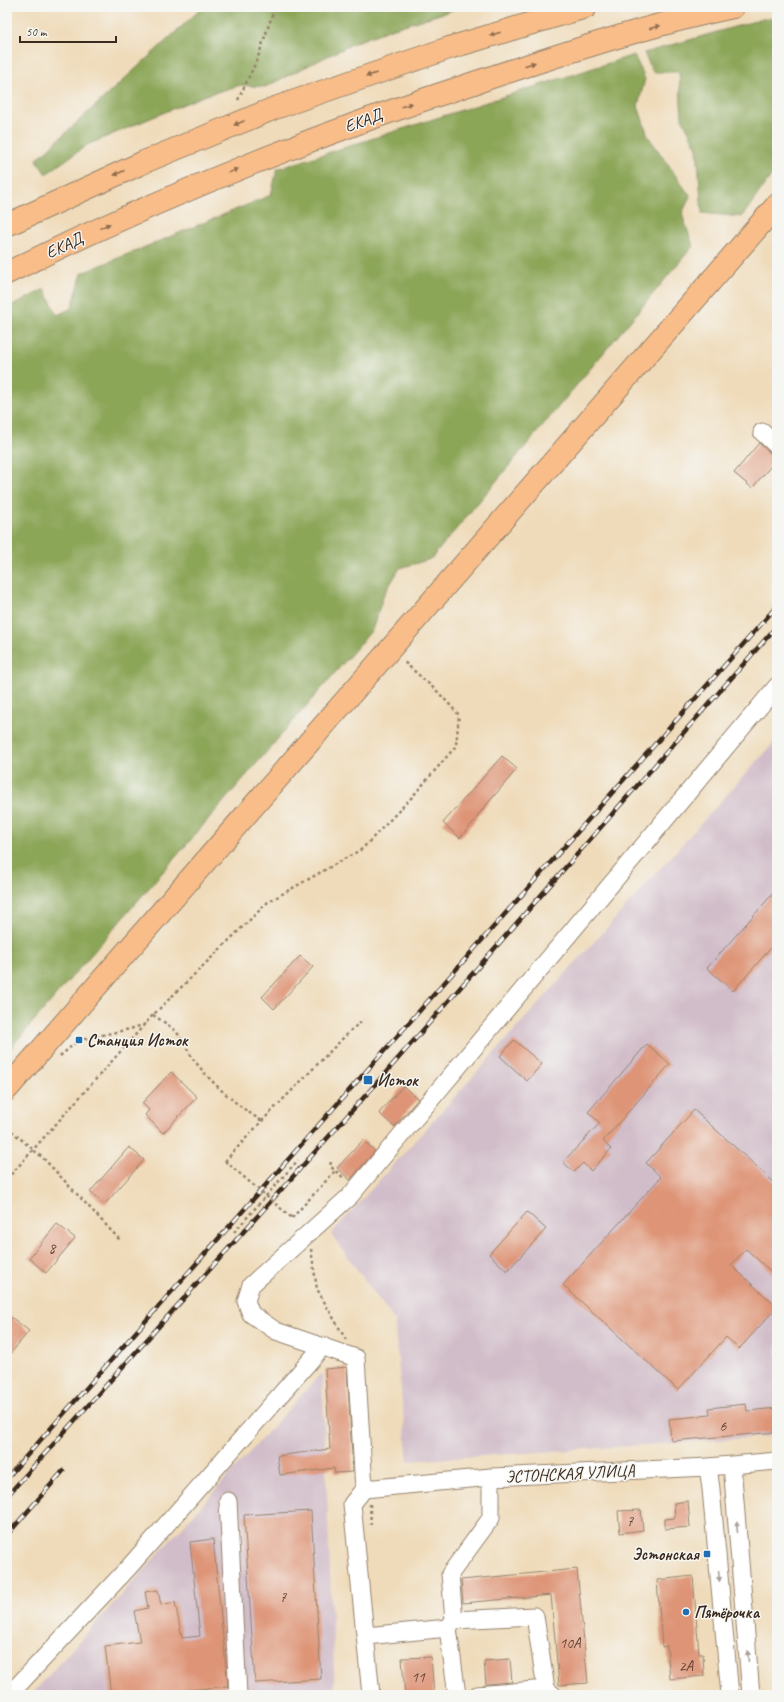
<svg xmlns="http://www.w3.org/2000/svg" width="784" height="1702" font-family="Caveat,sans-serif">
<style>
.industrial{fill:#d1bdc9}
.forest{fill:#8ca658;stroke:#64683b}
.building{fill:#de9477}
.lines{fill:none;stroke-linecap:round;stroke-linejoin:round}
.minor-casing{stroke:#95826c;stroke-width:19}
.major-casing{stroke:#95826c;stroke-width:24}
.highway-casing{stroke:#95826c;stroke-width:24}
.path{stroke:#95826c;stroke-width:2.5;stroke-dasharray:3 3;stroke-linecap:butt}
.minor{stroke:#fff;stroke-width:17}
.major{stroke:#f8bd89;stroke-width:22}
.highway{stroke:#f8bd89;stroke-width:22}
.rail-casing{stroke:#3b2a1e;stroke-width:4.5}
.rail{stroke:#f6f6f2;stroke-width:3;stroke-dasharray:9;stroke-linecap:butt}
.path-bridge{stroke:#95826c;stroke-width:2.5;stroke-dasharray:3 3;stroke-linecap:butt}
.oneway{fill:#906c4e}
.oneway2{fill:#a79f9a}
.poi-dot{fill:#1f6fb2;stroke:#f6f6f2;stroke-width:1.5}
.labels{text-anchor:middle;stroke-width:3;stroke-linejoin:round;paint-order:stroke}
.number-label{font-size:15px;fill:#644434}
.street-label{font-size:17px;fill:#3b2a1e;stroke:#f6f6f2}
.poi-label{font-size:17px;font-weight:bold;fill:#3b2a1e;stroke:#f6f6f2;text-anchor:start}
</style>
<rect width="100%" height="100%" fill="#f6f6f2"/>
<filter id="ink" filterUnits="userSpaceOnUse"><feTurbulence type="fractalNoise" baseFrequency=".025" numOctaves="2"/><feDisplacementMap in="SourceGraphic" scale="8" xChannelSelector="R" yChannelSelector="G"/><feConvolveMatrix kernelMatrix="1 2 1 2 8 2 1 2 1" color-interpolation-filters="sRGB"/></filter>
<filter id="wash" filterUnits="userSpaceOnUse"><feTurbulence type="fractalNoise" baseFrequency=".012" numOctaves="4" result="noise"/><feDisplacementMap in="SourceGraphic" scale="16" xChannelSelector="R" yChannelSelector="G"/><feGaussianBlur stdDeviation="0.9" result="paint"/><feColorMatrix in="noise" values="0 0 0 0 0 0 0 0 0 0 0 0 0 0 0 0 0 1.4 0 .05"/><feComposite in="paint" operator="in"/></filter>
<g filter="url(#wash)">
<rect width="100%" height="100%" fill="#efdbba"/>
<!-- industrial -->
<path class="industrial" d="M777,739V1436L408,1461L394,1320L331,1234Z
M322,1372L335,1695H31Z"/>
<!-- forest -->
<path class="forest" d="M203,7H458L450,11L391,29L356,42L265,87L241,85L203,96L87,145L46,174L36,160Z
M777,17V167L742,217L702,213L697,148L682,118L679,72H653L644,53L762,19Z
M634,55L645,79L638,106L648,136L690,196L682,214L693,246L431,559L400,568L384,594L372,630L7,1052V308L45,289L57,315L72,308L82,273L271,195L277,169Z"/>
<g id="blocks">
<!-- building -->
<path class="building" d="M759,443L770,453L777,456V459L752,488L734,473Z
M502,756L517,769L477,816L478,817L460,838L443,823Z
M777,889V941L733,991L707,968Z
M300,956L313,967L274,1009L262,997Z
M514,1040L542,1064L527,1081L500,1056Z
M647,1044L670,1064L603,1141L611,1149L591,1171L583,1163L574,1172L563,1162L600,1123L588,1112Z
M171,1072L197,1097L163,1133L145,1115L149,1110L142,1103Z
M403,1086L418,1099L394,1127L379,1113Z
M694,1110L777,1185V1277L746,1249L731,1265L777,1307L739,1349L726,1337L678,1390L563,1285L661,1177L646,1163Z
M363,1140L375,1151L350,1180L337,1168Z
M129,1147L144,1160L105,1204L90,1192Z
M527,1212L546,1229L507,1271L489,1254Z
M57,1224L75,1238L46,1273L29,1258Z
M11,1317L29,1331L7,1358V1322Z
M347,1367L353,1472L335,1473L334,1468L280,1475L277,1456L330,1449L325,1369Z
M746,1404L747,1411L777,1408V1432L671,1441L669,1419L710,1415L709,1408Z
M688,1501L690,1527L665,1529V1519L675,1518L674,1503Z
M641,1510L643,1530L620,1533L618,1511Z
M311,1511L321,1679L255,1683L244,1515Z
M213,1539L228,1686L141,1695H111L105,1646L140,1642L134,1611L148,1608L145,1592L158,1590L161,1605L175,1602L182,1638L200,1636L190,1542Z
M577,1569L588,1683L559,1685L551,1595L463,1603L461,1580Z
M693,1576L699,1654H703L704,1676L670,1679L667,1646L662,1647L657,1580Z
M431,1657L434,1695H405L402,1658Z
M510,1659L512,1682L486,1684L484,1661Z"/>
</g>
</g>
<g filter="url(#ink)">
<use href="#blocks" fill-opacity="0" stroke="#95826c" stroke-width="1"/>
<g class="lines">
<!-- minor casing -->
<g class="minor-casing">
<path id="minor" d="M762,432L777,446
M732,1465L751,1695
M708,1467L711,1489L730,1695
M491,1477V1518L450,1574L454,1620L535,1616L546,1689L553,1695
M364,1489L491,1477L708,1467L777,1461
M228,1501L238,1695
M448,1628L457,1695
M366,1636L448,1628L454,1620
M9,1695L129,1567L323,1346
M371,1695L352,1504L364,1489L356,1358L276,1331L251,1314L246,1301L251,1285L350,1196L777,686
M477,1695L546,1689"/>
</g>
<!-- major casing -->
<g class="major-casing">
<path id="major" d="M7,1089L777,205"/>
</g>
<!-- highway casing -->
<g class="highway-casing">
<path id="highway" d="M7,225L144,162L275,108L449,48L586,7
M7,273C162,196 322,132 486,79C568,52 649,25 733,7"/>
</g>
<!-- path -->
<path class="path" d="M238,100L257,60L275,7
M153,1015C162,1021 171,1026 178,1034C184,1042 188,1052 194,1060C212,1084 236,1105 262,1121
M60,1056L79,1040L130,1029L146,1024
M7,1127L45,1160L120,1240
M225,1161L260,1123L352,1029L364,1020
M331,1162L330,1166L345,1179
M7,1179L153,1015L268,902L362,849L413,796L456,746L459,715L438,692L403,661
M292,1218L335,1171
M234,1232L298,1160
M311,1249L317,1289L346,1340
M370,1504L371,1527"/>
<!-- minor -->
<use href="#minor" class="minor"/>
<!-- major -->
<use href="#major" class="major"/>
<!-- highway -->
<use href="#highway" class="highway"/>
<!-- rail casing -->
<g class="rail-casing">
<path id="rail" d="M7,1478L777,606
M7,1496L374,1086L777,626
M7,1535L63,1471"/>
</g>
<!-- rail -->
<use href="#rail" class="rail"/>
<!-- path-bridge -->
<path class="path-bridge" d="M225,1161L292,1218"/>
</g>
<!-- one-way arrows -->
<defs><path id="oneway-solid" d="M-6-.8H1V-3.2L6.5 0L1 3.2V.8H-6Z"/></defs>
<g class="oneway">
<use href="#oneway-solid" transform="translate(655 27) rotate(-16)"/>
<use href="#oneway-solid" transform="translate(495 34) rotate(163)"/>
<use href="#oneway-solid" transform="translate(530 64) rotate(-18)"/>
<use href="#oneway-solid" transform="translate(371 75) rotate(161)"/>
<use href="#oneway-solid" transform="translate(407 105) rotate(-18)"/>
<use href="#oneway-solid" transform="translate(239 123) rotate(157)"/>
<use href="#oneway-solid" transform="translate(233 171) rotate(-22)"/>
<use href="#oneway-solid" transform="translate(119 173) rotate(155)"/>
<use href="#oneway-solid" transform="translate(105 226) rotate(-24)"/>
</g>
<g class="oneway2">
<use href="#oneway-solid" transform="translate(737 1527) rotate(-95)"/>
<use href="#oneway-solid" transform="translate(719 1576) rotate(85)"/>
<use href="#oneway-solid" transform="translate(748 1656) rotate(-95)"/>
</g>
</g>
<!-- markers -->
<g class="poi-dot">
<rect x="75" y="1036" width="8" height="8" rx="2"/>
<rect x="363" y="1075" width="10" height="10" rx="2"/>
<rect x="703" y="1550" width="8" height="8" rx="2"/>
<circle cx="686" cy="1612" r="4"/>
</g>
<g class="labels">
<!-- number labels -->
<g class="number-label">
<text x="52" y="1253">8</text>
<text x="723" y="1431">6</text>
<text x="630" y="1526">7</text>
<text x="283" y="1602">7</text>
<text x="570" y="1648">10А</text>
<text x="686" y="1671">2А</text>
<text x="418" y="1682">11</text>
</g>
<!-- street labels -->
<g class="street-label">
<text transform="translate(363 120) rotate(-20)" y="6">ЕКАД</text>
<text transform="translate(64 245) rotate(-25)" y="6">ЕКАД</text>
<text transform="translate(570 1473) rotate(-3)" y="6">ЭСТОНСКАЯ УЛИЦА</text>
</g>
<!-- poi labels -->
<g class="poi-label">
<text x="87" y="1046">Станция Исток</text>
<text x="377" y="1086">Исток</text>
<text x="699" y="1560" text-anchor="end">Эстонская</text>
<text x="694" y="1618">Пятёрочка</text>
</g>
</g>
<!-- margin -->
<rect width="784" height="1702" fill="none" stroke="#f6f6f2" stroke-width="24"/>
<!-- scale -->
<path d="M20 36v6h96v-6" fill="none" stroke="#3b2a1e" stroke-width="2"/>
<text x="26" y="36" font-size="12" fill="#3b2a1e" stroke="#f6f6f2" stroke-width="3" paint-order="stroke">50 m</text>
</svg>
